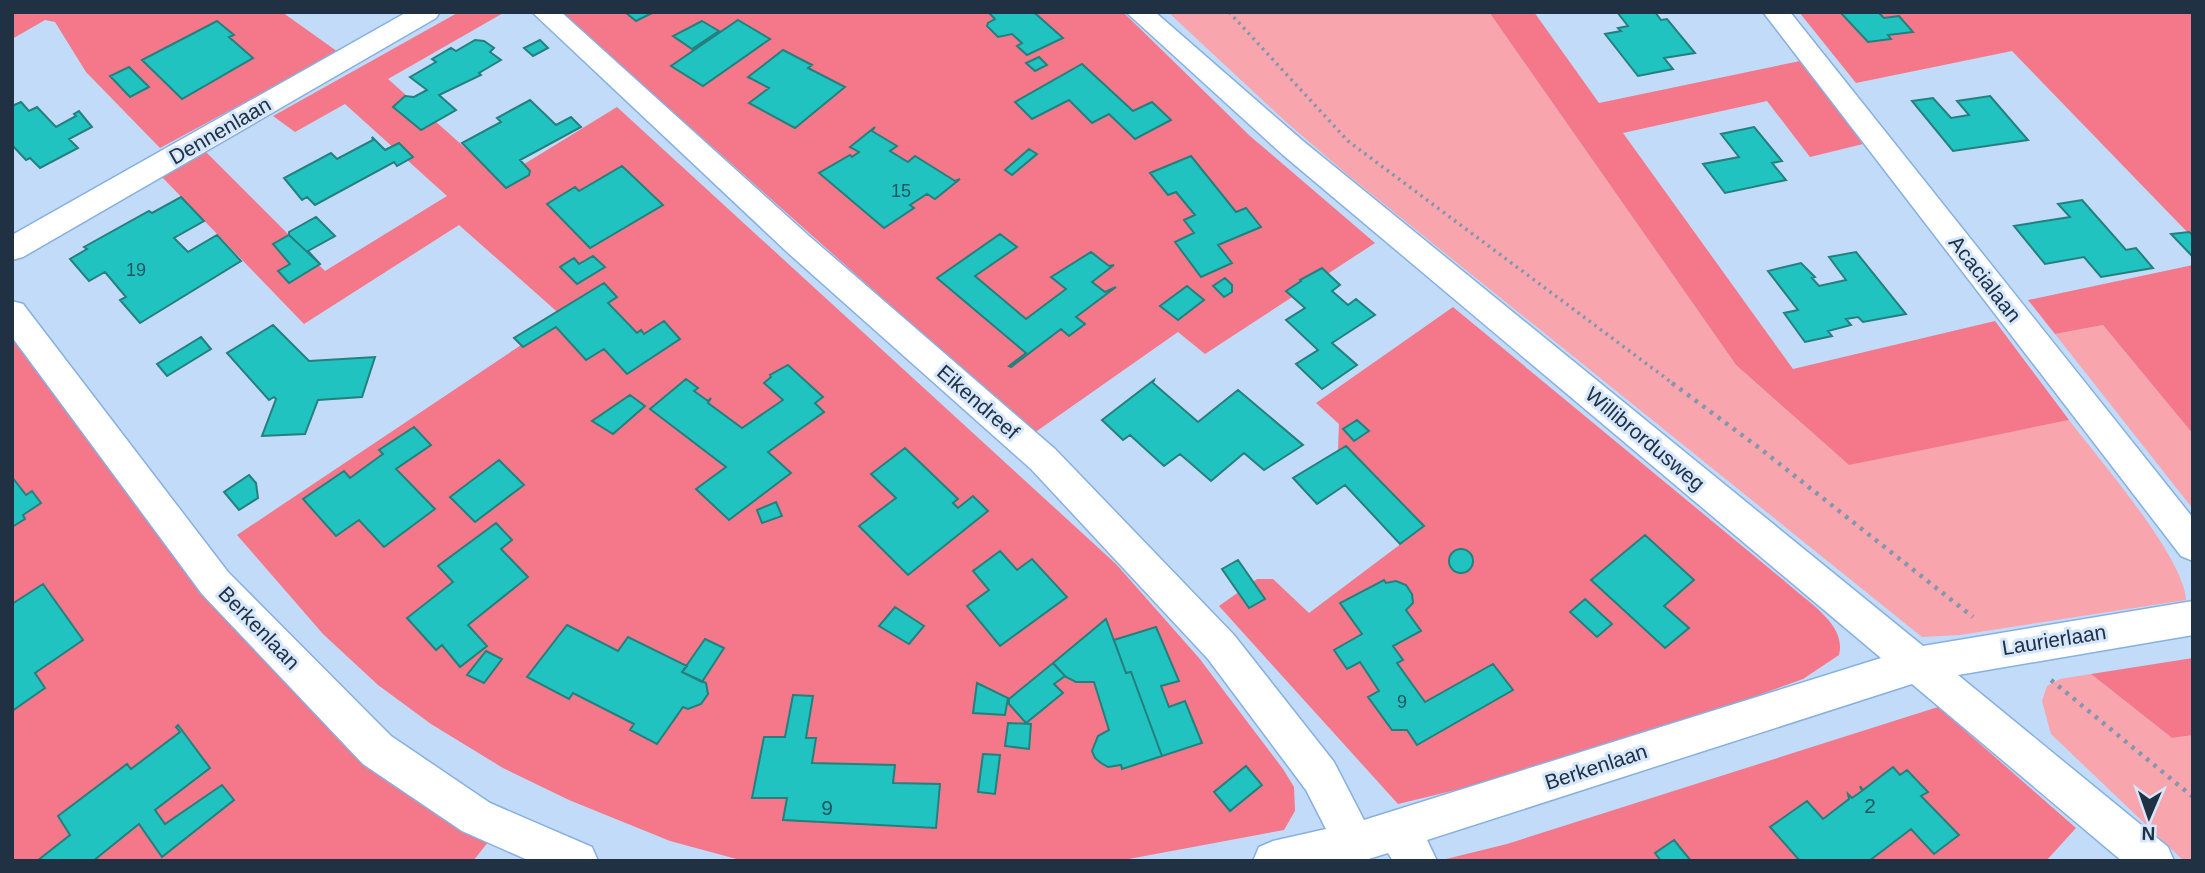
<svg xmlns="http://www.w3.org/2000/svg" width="2205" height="873" font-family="Arial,sans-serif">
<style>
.green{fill:#f8a5ae}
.forest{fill:#f4788a}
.building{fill:#21c3c0;stroke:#247f7d;stroke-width:2}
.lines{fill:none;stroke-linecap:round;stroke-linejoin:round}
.minor-casing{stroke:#87b0e0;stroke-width:3}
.path-far1{stroke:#8197b0;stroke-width:3.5;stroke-dasharray:2.5 4.5;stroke-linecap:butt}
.path{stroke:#8197b0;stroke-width:4.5;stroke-dasharray:3.5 6;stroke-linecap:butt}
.minor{fill:#fff;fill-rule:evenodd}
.labels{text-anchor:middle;stroke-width:6;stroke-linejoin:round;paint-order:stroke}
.number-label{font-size:18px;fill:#215663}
.street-label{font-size:21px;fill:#213144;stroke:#d6e7fb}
.near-number-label{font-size:21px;fill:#215663}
</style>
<rect width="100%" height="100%" fill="#c1dbf8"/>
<!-- green -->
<path class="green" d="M1168,12H1489L1736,365L1848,464L2069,420C2098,458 2184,557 2186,600L1960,635L1922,637L1349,176L1286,122Z
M2103,325L2193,434V509L2055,334Z
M2091,674L2172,738L2193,735V861H2184L2051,734L2042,701L2047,686L2060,679Z"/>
<!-- forest -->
<path class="forest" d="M12,12H282L338,52L160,148L86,72L55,22L45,20L12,39Z
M459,12H505L388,79L500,179L617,107L1116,564L1199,658L1283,769L1294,787L1295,811L1284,830L1118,861H744L670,841L569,800L503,768L431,724L378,685L323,634L237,535L563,317L459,225L304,324L162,177L206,152L325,271L447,196L345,104L295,132L273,116Z
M561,12H1123L1250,136L1375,243L1205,354L1178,332L1034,433Z
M1489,12H1534L1599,103L1800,61L1863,144L1810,157L1767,101L1623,133L1793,369L1995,321L2069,420L1849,465L1736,365Z
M1799,12H2193V238L2012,51L1856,83Z
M2193,265V434L2103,325L2055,334L2028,300Z
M1453,307L1787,583C1807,602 1847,624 1839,655L1803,679L1745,700L1460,789L1398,804L1219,606L1257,579H1273L1309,613L1418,531L1338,451L1339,424L1316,403Z
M12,335L211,595L493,836L473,861H12Z
M2193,658V735L2172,738L2091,674Z
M1938,707L2076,828L2046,861L1446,859L1507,844Z"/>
<!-- building -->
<path class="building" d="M625,12H654L636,21Z
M993,12H1039L1036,14L1063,38L1027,55L1017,46L1022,43L1012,34L998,37L987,26L988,23L995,19L990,14Z
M1617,12H1655L1661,20L1667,19L1695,53L1664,58L1673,69L1638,76L1605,34L1621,31L1618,28L1628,26Z
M1840,12H1878L1884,18L1899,16L1913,32L1888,35L1891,39L1868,42Z
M738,20L770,39L703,86L671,66Z
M217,21L234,35L229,37L253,58L182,99L142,60Z
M702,21L719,31L692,49L673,36Z
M475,40L484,41L494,48L490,52L501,60L479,73L481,75L439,95L456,110L421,130L393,107L405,96L414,97L427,90L410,77L436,62L432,59L451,48L456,51Z
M540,40L548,48L533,56L524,48Z
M783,50L812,65L808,68L845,87L795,128L749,103L769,88L748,77Z
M1039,57L1047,65L1035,71L1026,63Z
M1082,64L1133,111L1152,102L1171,120L1135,139L1109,114L1092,123L1069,100L1032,119L1015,102Z
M129,67L149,87L130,97L110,76Z
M1990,96L2028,140L1953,151L1912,101L1933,98L1951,118L1969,115L1957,101Z
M530,100L556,125L571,117L581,127L520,160L530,171L529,175L506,188L462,143L501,122L497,118Z
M21,102L29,111L37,107L56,127L76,116L74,114L79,111L92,127L69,139L78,148L40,168L30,158L26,160L12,145V106Z
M875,127L872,131L897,146L890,151L908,162L915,156L955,181L960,179L935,199L927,194L910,205L914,208L884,228L819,173L850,155L852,157L859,152L850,147Z
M1754,127L1782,161L1772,163L1786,180L1725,193L1703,164L1739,157L1721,134Z
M372,137L385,150L399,143L413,157L397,166L394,162L315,205L307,197L302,200L284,178L331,153L337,159L373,140Z
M1029,149L1037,154L1012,175L1005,170Z
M1191,156L1236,212L1246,208L1261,227L1218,245L1232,263L1201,277L1175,242L1194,233L1184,220L1195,215L1176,192L1168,195L1150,173Z
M622,166L663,205L590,248L547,204L575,187L579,191Z
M181,197L204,221L174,238L188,252L217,235L241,261L140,323L120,300L126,297L105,272L89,281L70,259L87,249L84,247L149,211L152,213Z
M2082,200L2126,250L2136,248L2153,268L2101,277L2084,257L2045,264L2014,226L2070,217L2058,204Z
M316,217L335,236L308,251L320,264L289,235V232Z
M2189,232L2193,235L2192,256L2171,234Z
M1000,234L1017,247L975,276L1026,319L1066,289L1051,277L1091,252L1109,266L1114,265L1092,282L1105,292L1116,287L1076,317L1085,324L1069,336L1061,329L1011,367L1009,366L1026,353L937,278Z
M289,235L320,264L289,283L278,271L290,264L273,244Z
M1856,252L1906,314L1863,322L1858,317L1846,319L1851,325L1828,331L1832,336L1805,342L1784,313L1798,310L1768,271L1801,263L1815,277L1812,278L1819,286L1846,280L1829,257Z
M593,256L605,267L577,284L560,267L574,258L579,264Z
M1322,268L1340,285L1332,291L1348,305L1356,299L1375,315L1332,343L1357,365L1322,389L1296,364L1318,350L1286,320L1305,308L1286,291L1301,281L1300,280Z
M1225,278L1232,285V292L1224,297L1213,286Z
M604,283L617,297L608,303L637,333L641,330L644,334L664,321L680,339L627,374L604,349L586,360L556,327L523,347L514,338Z
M1187,286L1204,300L1178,320L1160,306Z
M273,325L309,361L375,357L362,397L318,400L305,434L262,436L276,399L274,397L269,400L227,353Z
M201,337L211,349L167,376L157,364Z
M788,365L823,397L815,403L824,412L768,452L791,473L729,520L696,489L726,467L650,409L686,379L698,388L694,391L708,401L711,398L708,403L742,428L783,400L764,383L771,377L770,375Z
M1154,380L1153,383L1198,422L1238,390L1303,445L1264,470L1244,453L1211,481L1180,454L1164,466L1130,435L1123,440L1102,420Z
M630,395L645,406L613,434L592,421Z
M1357,420L1369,431L1354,441L1343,429Z
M414,427L431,445L396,469L435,509L384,547L359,520L336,536L303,499L344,471L350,478L383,454L379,450Z
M1346,446L1424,526L1400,544L1345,485L1317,504L1293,478Z
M905,448L958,499L953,503L958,508L973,496L988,511L908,575L859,526L896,498L871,474Z
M499,460L524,485L475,522L450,497Z
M249,475L256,483L258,498L239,510L224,492Z
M12,477L26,495L32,491L41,503L23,515L25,519L12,527Z
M776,502L782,516L762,523L757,510Z
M496,523L512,540L501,549L528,577L468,625L487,646L460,667L442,645L436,650L407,618L453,582L438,566Z
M1645,535L1694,580L1664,606L1689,628L1665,648L1591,580Z
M1449 561a12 12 0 1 1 24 0a12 12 0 1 1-24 0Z
M1000,551L1017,570L1032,559L1067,597L1000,646L967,606L989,590L973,571Z
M1238,560L1265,599L1249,608L1222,569Z
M1384,580L1386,583L1396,581L1406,585L1412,594L1413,603L1406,610L1421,631L1393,646L1403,660L1397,663L1425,702L1493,664L1513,690L1417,745L1407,730H1392L1368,697L1379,691L1360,662L1347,669L1334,650L1362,634L1340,603Z
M43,584L83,640L35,673L45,688L12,711V604Z
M1585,599L1612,624L1597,637L1570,612Z
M895,607L924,626L909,644L879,626Z
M1106,619L1126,673L1131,672L1162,756L1122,769L1121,765L1108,767L1101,763L1095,758L1092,751L1098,736L1109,730L1094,682H1076L1066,677L1053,663Z
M567,625L618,651L628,637L687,666L682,672L706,683L708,694L701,704L688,709L683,707L657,744L630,730L634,724L573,693L569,699L527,677Z
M1156,627L1179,681L1161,686L1169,707L1185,701L1202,743L1162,756L1131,672L1126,673L1114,640Z
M705,639L724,648L702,682L682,672Z
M486,651L502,659L484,683L467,675Z
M1053,663L1065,676L1054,684L1063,693L1026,723L1009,704V699Z
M977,683L1008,698L1005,715L973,713Z
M793,695L813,696L806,738H816L812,763L895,765L893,783L940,784L936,828L783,820L787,798H752L764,737H785Z
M1008,723L1031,724L1029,749L1005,746Z
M178,725L210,768L155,810L165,824L222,785L234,800L162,857L139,824L93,861H37L70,835L58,816L127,764L131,769L180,732L176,727Z
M983,754L1000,755L995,794L978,792Z
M1246,766L1262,785L1230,811L1214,792Z
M1893,767L1900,775L1907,770L1928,792L1921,796L1959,835L1934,854L1911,829L1869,861H1800L1770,827L1807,801L1823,819L1849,799L1848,794L1852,798L1862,791L1860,786L1863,790Z
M1674,840L1691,861H1661L1655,853Z"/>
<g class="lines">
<!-- minor casing -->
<g class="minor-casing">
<path id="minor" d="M407,12H440L436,18L23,257L12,260V235Z
M532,12H561L809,236L1055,449L1234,635L1334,762L1364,820L1881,658L1283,155L1126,12H1155L1303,141L1923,646L2193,601V635L1958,675L2168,847L2174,861H2122L1912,684L1427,840L1437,861H1393L1388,853L1362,861H1253L1259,847L1273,841L1326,829L1306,790L1208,659L1031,469L787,252Z
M1763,12H1790L2193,518V561L2181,556Z
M12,301L23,304L228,572L391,736L490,803L592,847L598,861H530L462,831L363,764L202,594L12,337Z"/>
</g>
<!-- path-far1 -->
<path class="path-far1" d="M1229,12L1348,141L1675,385"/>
<!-- path -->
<path class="path" d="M1672,383L1762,450L1973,617
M2051,680L2193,797"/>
<!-- minor -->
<use href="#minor" class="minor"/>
</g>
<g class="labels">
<!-- number labels -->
<g class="number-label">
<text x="901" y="197">15</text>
<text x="136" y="276">19</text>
<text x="1402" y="708">9</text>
</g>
<!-- street labels -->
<g class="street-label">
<text transform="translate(220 131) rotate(-30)" y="7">Dennenlaan</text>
<text transform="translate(1985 279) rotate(52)" y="7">Acacialaan</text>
<text transform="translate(978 402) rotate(41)" y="7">Eikendreef</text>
<text transform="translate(1645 439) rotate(40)" y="7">Willibrordusweg</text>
<text transform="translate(259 628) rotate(46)" y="7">Berkenlaan</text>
<text transform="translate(2054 640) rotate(-9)" y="7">Laurierlaan</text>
<text transform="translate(1596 767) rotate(-18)" y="7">Berkenlaan</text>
</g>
<!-- near-number labels -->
<g class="near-number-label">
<text x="1870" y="813">2</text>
<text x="827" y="815">9</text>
</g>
</g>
<!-- border -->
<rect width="2205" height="873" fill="none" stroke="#213144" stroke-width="28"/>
<!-- north arrow -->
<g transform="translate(2149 817) rotate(182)" stroke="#d6e7fb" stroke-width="5" paint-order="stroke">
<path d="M0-5L12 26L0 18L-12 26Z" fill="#213144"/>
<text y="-10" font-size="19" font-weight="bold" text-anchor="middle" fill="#213144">N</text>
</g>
</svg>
